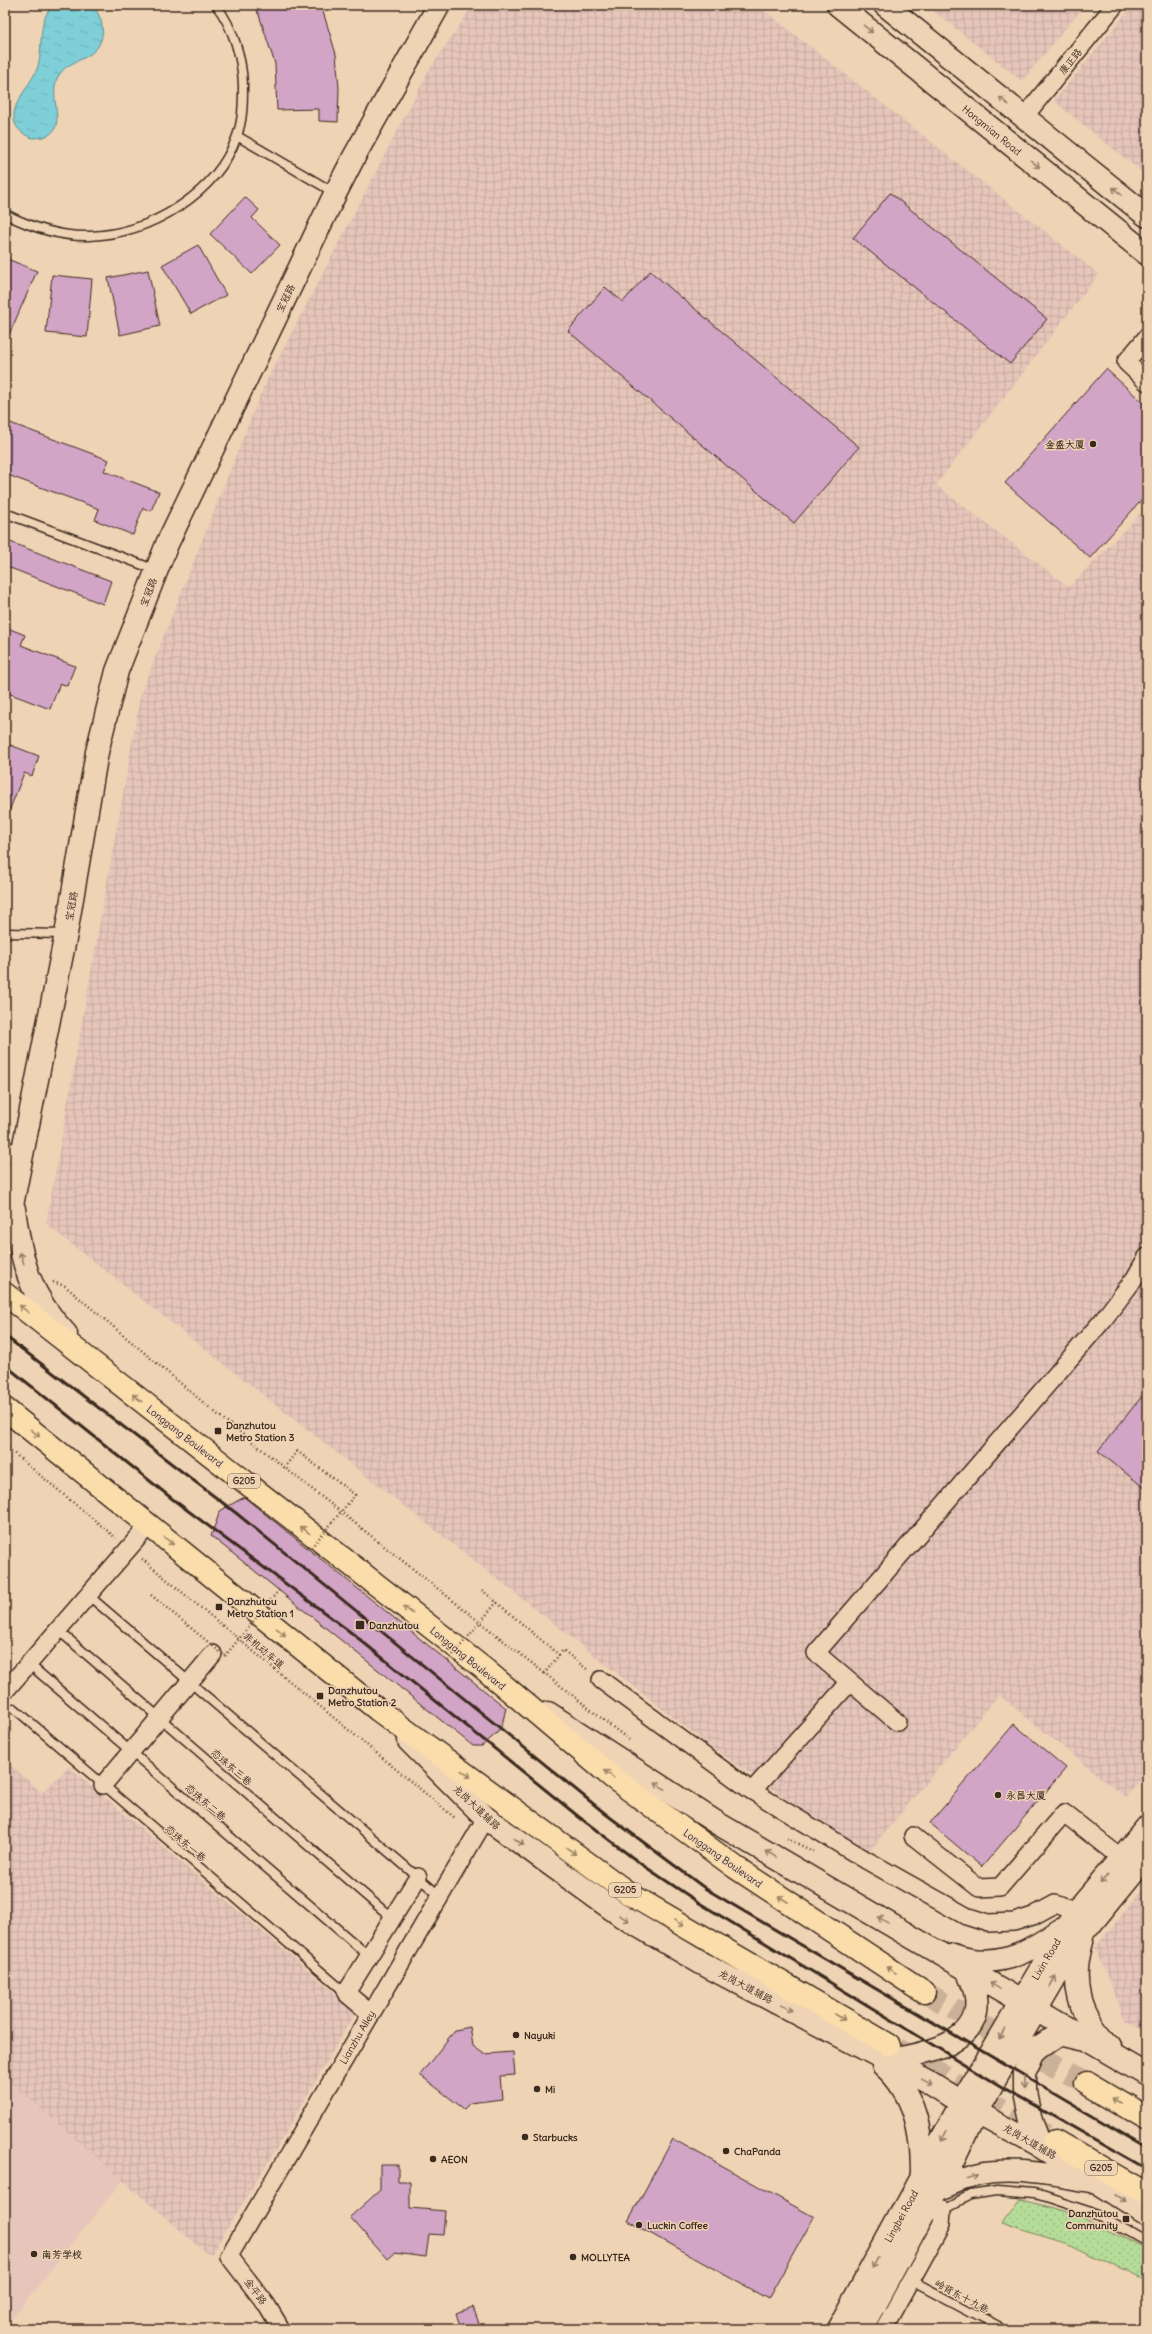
<svg xmlns="http://www.w3.org/2000/svg" width="1152" height="2334" font-family="Delius,'LXGW WenKai TC',sans-serif">
<style>
.built{fill:#e6c5ba}
.industrial{fill:url(#industrial-grid)}
.park{fill:url(#park-dots);stroke:#78835b}
.water{fill:url(#water-ripples);stroke:#638d8d}
.building{fill:#d2a4c6;stroke:#3b2a1e}
.lines{fill:none;stroke-linecap:round;stroke-linejoin:round}
.highway-tunnel{stroke:#cbb197;stroke-width:22;stroke-dasharray:22 11;stroke-linecap:butt}
.lane-casing{stroke:#3b2a1e;stroke-width:11}
.street-casing{stroke:#3b2a1e;stroke-width:20}
.secondary-casing{stroke:#3b2a1e;stroke-width:25}
.highway-casing{stroke:#3b2a1e;stroke-width:25}
.path{stroke:#3b2a1e;stroke-width:2.5;stroke-dasharray:1 3;stroke-linecap:butt}
.lane{stroke:#efd3b5;stroke-width:8}
.street{stroke:#efd3b5;stroke-width:17}
.secondary{stroke:#efd3b5;stroke-width:22}
.highway{stroke:#fbddab;stroke-width:22}
.rail{stroke:#3b2a1e;stroke-width:3}
.path-bridge{stroke:#3b2a1e;stroke-width:2.5;stroke-dasharray:1 3;stroke-linecap:butt}
.oneway{stroke:#957e6a}
.oneway2{stroke:#9b8464}
.poi-dot{fill:#3b2a1e;stroke:#efd3b5;stroke-width:1.5}
.labels{text-anchor:middle;stroke-width:3;stroke-linejoin:round;paint-order:stroke}
.shield{fill:#efd3b5;stroke:#715d4b;stroke-width:1}
.shield-label{font-size:9px;font-weight:bold;fill:#3b2a1e}
.street-label{font-size:10px;fill:#3b2a1e;stroke:#efd3b5}
.poi-label{font-size:10px;font-weight:bold;fill:#3b2a1e;stroke:#efd3b5;text-anchor:start}
</style>
<defs>
<pattern id="industrial-grid" width="8" height="8" patternUnits="userSpaceOnUse"><rect width="8" height="8" fill="#e6c5ba"/><path d="M0 4h8M4 0v8" fill="none" stroke="#c6a99f"/></pattern>
<pattern id="park-dots" width="8" height="8" patternUnits="userSpaceOnUse"><rect width="8" height="8" fill="#b5dc98"/><path d="M2 2h.1M6 6h.1" fill="none" stroke="#9dbd83" stroke-width="1.8" stroke-linecap="round"/></pattern>
<pattern id="water-ripples" width="26" height="14" patternUnits="userSpaceOnUse"><rect width="26" height="14" fill="#7ecfd7"/><path d="M2 4q2-2 4 0t4 0M15 11q2-2 4 0t4 0" fill="none" stroke="#6eb2b8"/></pattern>
</defs>
<rect width="100%" height="100%" fill="#efd3b5"/>
<filter id="ink" filterUnits="userSpaceOnUse"><feTurbulence type="fractalNoise" baseFrequency=".025" numOctaves="2"/><feDisplacementMap in="SourceGraphic" scale="8" xChannelSelector="R" yChannelSelector="G"/><feConvolveMatrix kernelMatrix="1 2 1 2 8 2 1 2 1" color-interpolation-filters="sRGB"/></filter>
<g filter="url(#ink)">
<!-- built -->
<path class="built" d="M5,2078L123,2180L5,2327Z"/>
<!-- industrial -->
<path class="industrial" d="M473,5H757L1099,274L936,485L1069,587L1147,507V1772L1126,1798L999,1695L867,1854L712,1748L46,1224L141,693L263,388L428,72Z
M926,5H1085L1022,81Z
M1133,5H1147V176L1054,101Z
M5,1760L42,1793L69,1767L356,2011L281,2141L210,2256L5,2078Z
M1147,1884V2031L1126,2020L1095,1948Z"/>
<!-- park -->
<path class="park" d="M1020,2199L1081,2216L1147,2249V2282L1071,2245L1001,2223Z"/>
<!-- water -->
<path class="water" d="M54,5H92C105,19 108,43 89,55C78,62 67,63 59,75C44,98 77,138 32,138C22,134 13,127 14,115C14,101 33,82 38,66C44,46 36,20 54,5Z"/>
<!-- building -->
<path class="building" d="M253,5H321L336,54L339,88L338,122L319,121V109L277,110L275,64L259,15Z
M890,193L1047,319L1010,364L853,238Z
M245,197L259,210L252,218L280,245L252,274L210,234Z
M198,245L226,295L191,314L162,265Z
M5,258L37,271L5,344Z
M148,270L160,326L120,335L108,278Z
M650,271L859,447L794,523L568,331L605,287L623,302Z
M52,275L92,279L87,337L46,333Z
M1106,369L1147,406V494L1090,558L1005,483Z
M5,421L109,460L104,471L159,492L151,511L143,508L133,535L95,520L99,509L5,474Z
M5,540L111,581L103,604L5,566Z
M5,627L25,635L21,645L75,666L67,686L60,683L50,709L5,692Z
M5,743L39,756L32,776L24,773L6,819Z
M1147,1390V1490L1098,1451Z
M244,1497L506,1708L502,1725L497,1733L482,1746H473L211,1536L220,1511Z
M1014,1724L1066,1768L982,1867L930,1823Z
M470,2027L473,2046L484,2054L513,2052L515,2075L500,2076L502,2099L470,2103L464,2109L420,2075L455,2030Z
M673,2139L814,2217L768,2299L628,2221Z
M380,2165H398V2182H410V2208L445,2211L443,2235L429,2234L426,2257L394,2253L387,2259L350,2217L380,2190Z
M473,2307L481,2329H461L456,2313Z"/>
<g class="lines">
<!-- highway-tunnel -->
<path class="highway-tunnel" d="M924,1992L1086,2083
M897,2049L1045,2135"/>
<!-- lane casing -->
<g class="lane-casing">
<path id="lane" d="M237,136L335,193
M5,214C31,227 59,237 89,236C150,234 217,194 237,136C243,119 243,102 243,85C242,57 233,27 216,5
M5,513L156,570
M5,933L64,934
M88,1595L440,1896
M58,1630L392,1918
M29,1664L369,1956
M14,1708L346,1993
M942,2210L970,2195L997,2191L1036,2194L1100,2215L1147,2242
M911,2280L1004,2329"/>
</g>
<!-- street casing -->
<g class="street-casing">
<path id="street" d="M1024,117L1115,5
M1147,337L1126,362L1147,382
M5,1149L21,1159
M601,1680L749,1789L866,1860L966,1916L988,1923L1014,1922L1033,1916L1055,1904L1076,1912
M5,1691L149,1525
M897,1722L816,1653L1103,1320L1135,1278L1147,1257
M103,1785L213,1654
M752,1791L850,1682
M913,1836L979,1888L1000,1887L1064,1813L1121,1858
M371,2014L346,1993L418,1877
M281,2329L266,2304L229,2256L486,1818
M884,2329L942,2224L943,2209"/>
</g>
<!-- secondary casing -->
<g class="secondary-casing">
<path id="secondary" d="M838,5L1147,254
M885,5L1147,216
M14,1209C21,1260 29,1296 66,1334
M5,1231L13,1200L66,934L97,752L117,671L167,544L335,194L355,155L439,5
M548,1713L717,1823L1147,2075
M409,1741L486,1818L623,1917L701,1963L928,2082L976,2112L1041,2147L1147,2215
M1082,1942C1070,1983 1078,2016 1110,2046
M953,1955C993,1970 1027,1954 1060,1930
M885,2061C918,2055 983,2046 976,1997C975,1988 970,1979 968,1971
M883,2065C916,2094 922,2133 922,2175
M1041,2147L1031,2121L1025,2093V2073L1036,2049L1060,2033L1081,2038
M937,2190C951,2184 964,2177 980,2174C1016,2167 1054,2176 1090,2182
M838,2329L962,2102L1062,1933L1082,1904L1147,1827
M861,2329L953,2160L976,2112L1076,1942L1147,1855"/>
</g>
<!-- highway casing -->
<g class="highway-casing">
<path id="highway" d="M5,1294L483,1668L612,1777L735,1867L924,1992
M5,1409L378,1710L631,1895L889,2045
M1086,2083L1147,2119
M1055,2141L1147,2194"/>
</g>
<!-- path -->
<path class="path" d="M53,1282L65,1286L217,1414L629,1740
M5,1446L116,1538
M284,1468L297,1451
M142,1559L455,1818
M482,1590L559,1655
M544,1674L563,1650L588,1670
M787,1839L815,1852"/>
<!-- lane -->
<use href="#lane" class="lane"/>
<!-- street -->
<use href="#street" class="street"/>
<!-- secondary -->
<use href="#secondary" class="secondary"/>
<!-- highway -->
<use href="#highway" class="highway"/>
<!-- rail -->
<path class="rail" d="M5,1336L236,1513L607,1815L706,1889L1147,2148
M5,1365L175,1501L353,1634L579,1817L641,1864L701,1904L1002,2087L1147,2169"/>
<!-- path-bridge -->
<path class="path-bridge" d="M297,1451L355,1495L310,1549
M151,1595L225,1656L279,1590
M448,1661L497,1602"/>
</g>
<!-- one-way arrows -->
<defs><path id="oneway-shaft" d="M-6 0H5M1.5-3L5.5 0L1.5 3" fill="none" stroke-width="1.6" stroke-linecap="round" stroke-linejoin="round"/></defs>
<g class="oneway">
<use href="#oneway-shaft" transform="translate(868 29) rotate(39)"/>
<use href="#oneway-shaft" transform="translate(1004 101) rotate(-141)"/>
<use href="#oneway-shaft" transform="translate(1035 164) rotate(39)"/>
<use href="#oneway-shaft" transform="translate(1117 191) rotate(-141)"/>
<use href="#oneway-shaft" transform="translate(22 1258) rotate(-108)"/>
<use href="#oneway-shaft" transform="translate(660 1786) rotate(-148)"/>
<use href="#oneway-shaft" transform="translate(519 1842) rotate(37)"/>
<use href="#oneway-shaft" transform="translate(771 1854) rotate(-149)"/>
<use href="#oneway-shaft" transform="translate(1104 1879) rotate(130)"/>
<use href="#oneway-shaft" transform="translate(624 1918) rotate(32)"/>
<use href="#oneway-shaft" transform="translate(883 1920) rotate(-149)"/>
<use href="#oneway-shaft" transform="translate(1053 1982) rotate(-61)"/>
<use href="#oneway-shaft" transform="translate(995 1986) rotate(-149)"/>
<use href="#oneway-shaft" transform="translate(787 2008) rotate(28)"/>
<use href="#oneway-shaft" transform="translate(1002 2034) rotate(121)"/>
<use href="#oneway-shaft" transform="translate(927 2082) rotate(28)"/>
<use href="#oneway-shaft" transform="translate(1025 2083) rotate(91)"/>
<use href="#oneway-shaft" transform="translate(944 2136) rotate(118)"/>
<use href="#oneway-shaft" transform="translate(973 2176) rotate(-14)"/>
<use href="#oneway-shaft" transform="translate(1121 2198) rotate(33)"/>
<use href="#oneway-shaft" transform="translate(875 2263) rotate(119)"/>
</g>
<g class="oneway2">
<use href="#oneway-shaft" transform="translate(24 1309) rotate(-142)"/>
<use href="#oneway-shaft" transform="translate(137 1398) rotate(-142)"/>
<use href="#oneway-shaft" transform="translate(35 1433) rotate(39)"/>
<use href="#oneway-shaft" transform="translate(305 1530) rotate(-142)"/>
<use href="#oneway-shaft" transform="translate(169 1541) rotate(39)"/>
<use href="#oneway-shaft" transform="translate(408 1610) rotate(-142)"/>
<use href="#oneway-shaft" transform="translate(281 1632) rotate(39)"/>
<use href="#oneway-shaft" transform="translate(466 1774) rotate(36)"/>
<use href="#oneway-shaft" transform="translate(609 1774) rotate(-141)"/>
<use href="#oneway-shaft" transform="translate(571 1851) rotate(36)"/>
<use href="#oneway-shaft" transform="translate(783 1899) rotate(-147)"/>
<use href="#oneway-shaft" transform="translate(679 1923) rotate(30)"/>
<use href="#oneway-shaft" transform="translate(891 1970) rotate(-147)"/>
<use href="#oneway-shaft" transform="translate(840 2017) rotate(30)"/>
<use href="#oneway-shaft" transform="translate(1116 2101) rotate(-150)"/>
</g>
</g>
<!-- markers -->
<g class="poi-dot">
<circle cx="1093" cy="444" r="4"/>
<rect x="214" y="1427" width="8" height="8" rx="2"/>
<rect x="215" y="1603" width="8" height="8" rx="2"/>
<rect x="355" y="1620" width="10" height="10" rx="2"/>
<rect x="316" y="1692" width="8" height="8" rx="2"/>
<circle cx="998" cy="1795" r="4"/>
<circle cx="516" cy="2035" r="4"/>
<circle cx="537" cy="2089" r="4"/>
<circle cx="525" cy="2137" r="4"/>
<circle cx="726" cy="2151" r="4"/>
<circle cx="433" cy="2159" r="4"/>
<rect x="1122" y="2215" width="8" height="8" rx="2"/>
<circle cx="639" cy="2225" r="4"/>
<circle cx="34" cy="2254" r="4"/>
<circle cx="573" cy="2257" r="4"/>
</g>
<g class="labels">
<!-- shield labels -->
<g class="shield">
<rect x="228" y="1474" width="32" height="14" rx="3"/>
<rect x="609" y="1883" width="32" height="14" rx="3"/>
<rect x="1085" y="2161" width="32" height="14" rx="3"/>
</g>
<g class="shield-label">
<text x="244" y="1484">G205</text>
<text x="625" y="1893">G205</text>
<text x="1101" y="2171">G205</text>
</g>
<!-- street labels -->
<g class="street-label">
<text transform="translate(1070 61) rotate(-51)" y="4">康正路</text>
<text transform="translate(992 130) rotate(39)" y="4">Hongmian Road</text>
<text transform="translate(285 298) rotate(-64)" y="4">宝冠路</text>
<text transform="translate(148 592) rotate(-69)" y="4">宝冠路</text>
<text transform="translate(71 906) rotate(-80)" y="4">宝冠路</text>
<text transform="translate(185 1436) rotate(38)" y="4">Longgang Boulevard</text>
<text transform="translate(264 1650) rotate(40)" y="4">非机动车道</text>
<text transform="translate(468 1658) rotate(39)" y="4">Longgang Boulevard</text>
<text transform="translate(232 1767) rotate(41)" y="4">恋珠东三巷</text>
<text transform="translate(206 1802) rotate(41)" y="4">恋珠东二巷</text>
<text transform="translate(477 1807) rotate(43)" y="4">龙岗大道辅路</text>
<text transform="translate(186 1843) rotate(41)" y="4">恋珠东一巷</text>
<text transform="translate(723 1858) rotate(35)" y="4">Longgang Boulevard</text>
<text transform="translate(1046 1959) rotate(-59)" y="4">Lixin Road</text>
<text transform="translate(746 1986) rotate(28)" y="4">龙岗大道辅路</text>
<text transform="translate(357 2037) rotate(-60)" y="4">Lianzhu Alley</text>
<text transform="translate(1030 2141) rotate(30)" y="4">龙岗大道辅路</text>
<text transform="translate(901 2216) rotate(-61)" y="4">Lingbei Road</text>
<text transform="translate(256 2291) rotate(53)" y="4">金平路</text>
<text transform="translate(962 2296) rotate(28)" y="4">岭背东十九巷</text>
</g>
<!-- poi labels -->
<g class="poi-label">
<text x="1085" y="448" text-anchor="end">金盛大厦</text>
<text x="226" y="1429">Danzhutou<tspan x="226" dy="12">Metro Station 3</tspan></text>
<text x="227" y="1605">Danzhutou<tspan x="227" dy="12">Metro Station 1</tspan></text>
<text x="369" y="1629">Danzhutou</text>
<text x="328" y="1694">Danzhutou<tspan x="328" dy="12">Metro Station 2</tspan></text>
<text x="1006" y="1799">永昌大厦</text>
<text x="524" y="2039">Nayuki</text>
<text x="545" y="2093">Mi</text>
<text x="533" y="2141">Starbucks</text>
<text x="734" y="2155">ChaPanda</text>
<text x="441" y="2163">AEON</text>
<text x="1118" y="2217" text-anchor="end">Danzhutou<tspan x="1118" dy="12">Community</tspan></text>
<text x="647" y="2229">Luckin Coffee</text>
<text x="42" y="2258">南芳学校</text>
<text x="581" y="2261">MOLLYTEA</text>
</g>
</g>
<!-- margin -->
<rect width="1152" height="2334" fill="none" stroke="#efd3b5" stroke-width="20"/>
<rect x="10" y="10" width="1132" height="2314" fill="none" stroke="#3b2a1e" stroke-width="1.5" filter="url(#ink)"/>
</svg>
